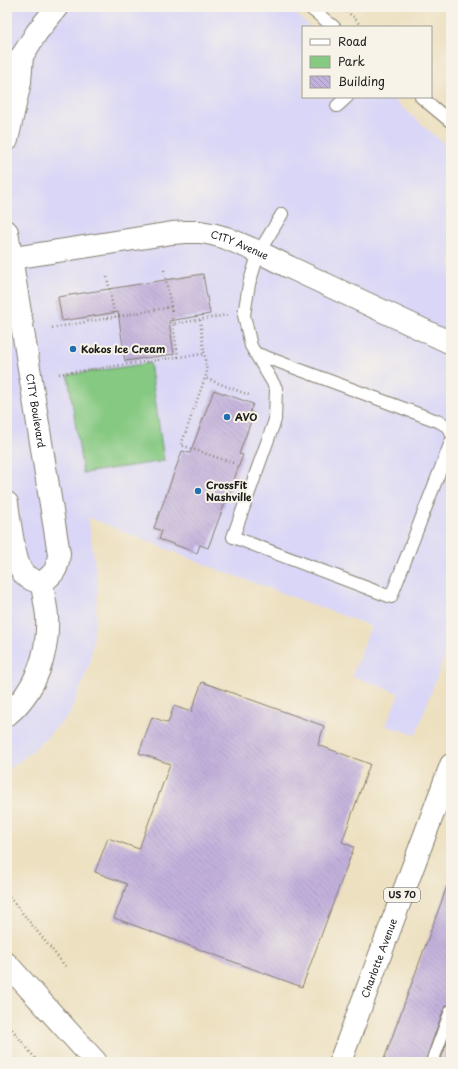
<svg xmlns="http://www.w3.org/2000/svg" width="458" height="1069" font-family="'Playpen Sans',sans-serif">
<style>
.built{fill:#d9d6f7}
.green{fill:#86c982;stroke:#51724f}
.building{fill:url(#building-back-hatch)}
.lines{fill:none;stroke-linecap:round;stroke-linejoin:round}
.service-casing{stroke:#847e6e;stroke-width:14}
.minor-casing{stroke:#847e6e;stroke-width:24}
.secondary-casing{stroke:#847e6e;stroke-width:24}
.primary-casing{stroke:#847e6e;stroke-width:24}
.path{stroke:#847e6e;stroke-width:2.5;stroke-dasharray:1 3;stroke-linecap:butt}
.service{stroke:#fff;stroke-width:12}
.minor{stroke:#fff;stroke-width:22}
.secondary{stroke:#fff;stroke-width:22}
.primary{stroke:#fff;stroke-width:22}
.poi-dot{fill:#1f6fb2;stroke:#f7f3e8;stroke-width:1.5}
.labels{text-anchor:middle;stroke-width:4;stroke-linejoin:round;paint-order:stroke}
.shield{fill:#f7f3e8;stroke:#5e5c59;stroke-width:1}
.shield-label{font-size:9px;font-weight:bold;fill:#1c1c1c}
.street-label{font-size:10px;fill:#1c1c1c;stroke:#f7f3e8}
.poi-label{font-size:10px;font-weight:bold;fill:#1c1c1c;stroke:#f7f3e8;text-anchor:start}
</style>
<defs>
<pattern id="building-back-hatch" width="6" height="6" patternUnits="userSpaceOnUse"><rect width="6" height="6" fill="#c2b1dc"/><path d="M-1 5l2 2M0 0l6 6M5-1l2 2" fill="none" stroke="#a698bc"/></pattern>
</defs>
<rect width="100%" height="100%" fill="#f7f3e8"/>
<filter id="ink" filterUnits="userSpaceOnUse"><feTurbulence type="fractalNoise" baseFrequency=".025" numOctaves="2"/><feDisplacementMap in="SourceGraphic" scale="8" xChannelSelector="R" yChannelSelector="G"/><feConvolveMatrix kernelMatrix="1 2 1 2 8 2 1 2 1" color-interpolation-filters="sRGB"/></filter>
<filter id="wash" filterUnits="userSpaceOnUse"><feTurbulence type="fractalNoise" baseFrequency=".012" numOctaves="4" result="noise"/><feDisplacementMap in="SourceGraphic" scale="16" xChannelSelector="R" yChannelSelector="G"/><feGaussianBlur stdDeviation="0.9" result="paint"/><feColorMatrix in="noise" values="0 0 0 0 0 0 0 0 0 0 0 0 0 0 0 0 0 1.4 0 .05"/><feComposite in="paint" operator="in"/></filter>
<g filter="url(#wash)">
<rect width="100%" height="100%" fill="#ede0c0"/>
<!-- built -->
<path class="built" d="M7,7H288L311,27H303V97H390L448,147L451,152V637L416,735L386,726L399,693L352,676L371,626L211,567L88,517L98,584L96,616L90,663L70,714L31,752L7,771Z"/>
<!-- green -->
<path class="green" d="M150,363L164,461L83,473L68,375Z"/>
<g id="blocks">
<!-- building -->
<path class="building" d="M203,274L210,314L169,321L174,354L125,361L118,312L62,321L58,297Z
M214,390L253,404L250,412L254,413L239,454L243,455L208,548L200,545L197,553L159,539L162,531L154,528L182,451L190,453Z
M202,682L324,726L318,745L370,764L342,842L354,847L302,987L114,918L127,884L95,872L108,838L139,849L170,764L139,753L152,717L168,723L174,706L191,712Z
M449,881L451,882V1004L447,1005L444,1008L425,1062H383Z
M451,1032V1062H440Z"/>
</g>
</g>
<g filter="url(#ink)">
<use href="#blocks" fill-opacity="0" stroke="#847e6e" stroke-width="1"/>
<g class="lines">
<!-- service casing -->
<g class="service-casing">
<path id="service" d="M309,7L334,27
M421,97L451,122
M337,106L347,97
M282,214L259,252L249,284L244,315L251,346L276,388L275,420L233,537L391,597L451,442
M255,353L440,422L450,428L451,433
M432,1062L451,1011"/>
</g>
<!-- minor casing -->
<g class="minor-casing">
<g id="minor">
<path d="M13,68L22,56L37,32L57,7"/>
<path d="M7,140L20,82L22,56"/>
<path id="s1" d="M7,232L59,554C57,571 55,572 42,583"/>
<path id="s2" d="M7,259L172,233L186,232H200L212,234L226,238L259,252L289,267L451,343"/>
<path d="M7,503C9,518 15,564 23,573C28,579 34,581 42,583"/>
<path d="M7,715C36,691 49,653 47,616C46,605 43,594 42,583"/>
</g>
</g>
<!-- secondary casing -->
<g class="secondary-casing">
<path id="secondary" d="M7,964L96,1062"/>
</g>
<!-- primary casing -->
<g class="primary-casing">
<g id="primary">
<path id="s3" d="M340,1062L451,765"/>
</g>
</g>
<!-- path -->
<path class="path" d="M340,7L355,18L361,27
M164,270L171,307
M107,277L115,317
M200,320L207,373L205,378
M52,328L171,307L173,324L227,315
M178,357L204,354
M59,374L178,357L173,324
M233,463L181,445L205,378L249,395
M7,894L66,967
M7,1023L38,1062"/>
<!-- service -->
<use href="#service" class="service"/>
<!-- minor -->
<use href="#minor" class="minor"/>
<!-- secondary -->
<use href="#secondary" class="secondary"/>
<!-- primary -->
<use href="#primary" class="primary"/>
</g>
</g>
<!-- markers -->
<g class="poi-dot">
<circle cx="73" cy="349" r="4"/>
<circle cx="227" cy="417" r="4"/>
<circle cx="198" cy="491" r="4"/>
</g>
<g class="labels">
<!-- shield labels -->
<rect class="shield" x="384" y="888" width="36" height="14" rx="3"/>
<g class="shield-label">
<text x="402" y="898">US 70</text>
</g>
<!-- street labels -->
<g class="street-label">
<text dy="4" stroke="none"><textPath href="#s2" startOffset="237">C1TY Avenue</textPath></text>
<text dy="4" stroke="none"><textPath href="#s1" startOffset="181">C1TY Boulevard</textPath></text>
<text dy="4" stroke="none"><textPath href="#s3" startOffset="111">Charlotte Avenue</textPath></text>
</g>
<!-- poi labels -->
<g class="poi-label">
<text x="81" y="353">Kokos Ice Cream</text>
<text x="235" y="421">AVO</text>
<text x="206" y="489">CrossFit<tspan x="206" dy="12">Nashville</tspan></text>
</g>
</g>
<!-- margin -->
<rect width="458" height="1069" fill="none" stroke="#f7f3e8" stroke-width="24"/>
<!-- legend -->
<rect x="302" y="26" width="130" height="72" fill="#f7f3e8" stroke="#9f9d96"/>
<rect x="310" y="39" width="20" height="6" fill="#ffffff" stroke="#9f9d96"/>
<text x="338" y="46" font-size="12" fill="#1c1c1c">Road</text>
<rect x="310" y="56" width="20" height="12" fill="#86c982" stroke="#9f9d96"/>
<text x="338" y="66" font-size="12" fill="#1c1c1c">Park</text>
<rect x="310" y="76" width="20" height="12" fill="url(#building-back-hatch)" stroke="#9f9d96"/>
<text x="338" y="86" font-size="12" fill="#1c1c1c">Building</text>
</svg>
